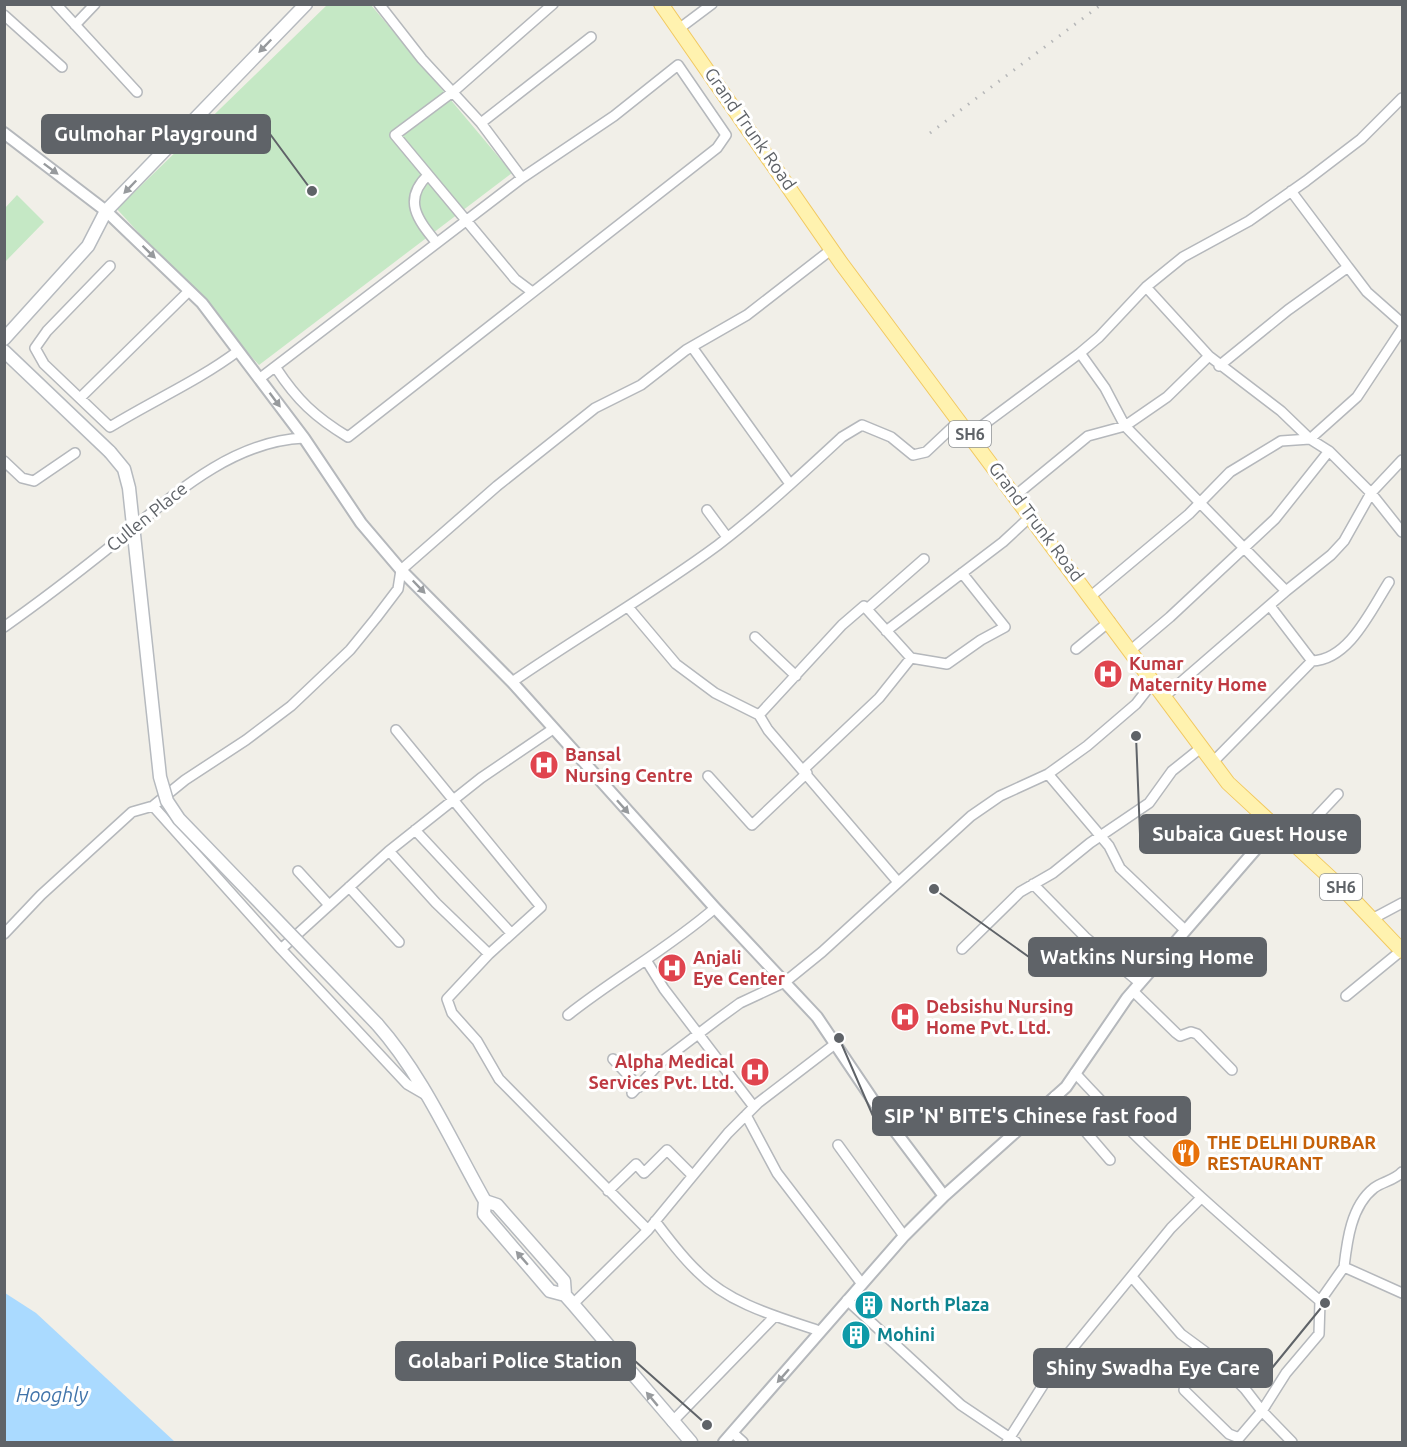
<svg xmlns="http://www.w3.org/2000/svg" width="1407" height="1447" font-family="Ubuntu,sans-serif">
<style>
.green{fill:#c5e8c5}
.water{fill:#aadaff}
.lines{fill:none;stroke-linecap:round;stroke-linejoin:round}
.minor-casing{stroke:#b5b8bc;stroke-width:12}
.tertiary-casing{stroke:#b5b8bc;stroke-width:14}
.secondary-casing{stroke:#b6babf;stroke-width:15}
.primary-casing{stroke:#f2c960;stroke-width:16}
.minor{stroke:#fff;stroke-width:9}
.tertiary{stroke:#fff;stroke-width:10}
.secondary{stroke:#fff;stroke-width:12}
.primary{stroke:#fff2af;stroke-width:14}
.rail{stroke:#b6b7b8;stroke-width:3;stroke-dasharray:1.5 8;stroke-linecap:butt}
.secondary-bridge-casing{stroke:#b6babf;stroke-width:15;stroke-linecap:butt}
.secondary-bridge{stroke:#fff;stroke-width:12}
.oneway{fill:#979a9d}
.labels{text-anchor:middle;stroke-width:6;stroke-linejoin:round;paint-order:stroke}
.shield{fill:#fff;stroke:#8f9295;stroke-width:1.5}
.shield-label{font-size:16px;font-weight:bold;fill:#5f6368}
.street-label{font-size:18px;fill:#5f6368;stroke:#fff}
.health-label{font-size:18px;font-weight:bold;fill:#be3a42;stroke:#fff;text-anchor:start}
.food-label{font-size:18px;font-weight:bold;fill:#c56008;stroke:#fff;text-anchor:start}
.culture-label{font-size:18px;font-weight:bold;fill:#0d838f;stroke:#fff;text-anchor:start}
.water-label{font-size:20px;font-style:italic;fill:#4174aa;stroke:#fff}
.leader{fill:none;stroke:#5f6368;stroke-width:2}
.callout-dot{fill:#5f6368;stroke:#fff;stroke-width:2}
.callout{fill:#5f6368;stroke:#5f6368;stroke-width:2}
.callout-label{font-size:20px;text-anchor:middle;font-weight:bold;fill:#fff}
</style>
<rect width="100%" height="100%" fill="#f1efe8"/>
<!-- green -->
<path class="green" d="M327,5H371L512,173L259,365L117,209Z
M17,195L44,222L5,262V208Z"/>
<!-- water -->
<path class="water" d="M5,1293L36,1313L175,1442H5Z"/>
<g class="lines">
<!-- minor casing -->
<g class="minor-casing">
<path id="minor" d="M56,4L137,92
M379,4L422,59L481,123L522,178
M4,15L62,67
M75,25L95,4
M680,28L712,4
M481,123L591,37
M428,175C402,200 418,220 436,242
M110,266L47,331L35,348L44,364L110,427C152,401 198,381 238,351
M1348,267L1367,292L1402,323
M1146,287L1209,356L1281,411L1310,439L1357,397L1402,329
M531,291L515,279L395,135L454,91L553,4
M692,347L790,484
M1080,353L1105,388L1125,426L1286,591
M1219,366L1288,310L1348,267L1291,191
M259,379L522,178L614,116L678,65L726,135L717,148L348,437C315,417 297,400 276,368
M80,398L189,291
M971,434L1080,353L1099,337L1146,287L1183,257L1249,221L1306,181L1361,139L1402,98
M1329,451L1371,493L1402,532
M4,461L22,478L34,481L75,453
M1016,495L1088,436L1125,426L1167,397L1209,356
M707,510L727,537
M1091,596L1189,514L1230,472L1281,441L1310,439L1329,451L1275,519L1170,617L1131,650
M628,607L676,664L715,693L759,715
M867,609L924,559
M4,627C41,601 76,574 111,546C167,501 228,441 304,438
M886,631L1003,542L1031,516
M755,637L796,676
M1076,649L1110,621
M911,658L947,664L981,640L1005,627L962,573
M1312,661C1349,660 1371,610 1389,582
M512,682C580,635 652,594 718,545C761,512 802,474 842,437L862,425L891,437L913,455L926,452L960,420
M1165,696L1286,591L1331,555L1344,541L1371,493L1402,460
M1213,762L1312,661L1270,606
M804,769L879,698L911,658L864,606L842,625L759,715L768,730L898,882
M1048,774L1109,846L1120,868L1185,930
M708,776L752,825L807,773
M153,806L281,949
M415,830L511,933
M1293,842L1338,794
M389,851L436,903L489,954L541,907L396,730
M298,871L329,905
M1033,884L1085,937L1140,983
M349,887L399,942
M1372,919L1402,903
M4,934L41,895L132,812L153,806L185,780L246,740L291,706L350,650L376,618L398,589L401,570L497,486L595,408L641,385L686,350L747,315L832,249
M962,949L1020,892L1053,873L1090,843L1149,803L1172,771L1202,747
M489,954L447,999L452,1013L477,1041L499,1079L648,1230
M646,960L664,989L754,1107
M1133,991L1176,1033L1180,1036L1191,1032L1197,1034L1232,1070
M1346,996L1402,950
M568,1015C616,977 669,948 715,908
M613,1059L639,1087
M1075,1073C1151,1156 1235,1228 1320,1301
M632,1093L660,1063L718,1019L740,1003L785,982L822,952L971,816L1000,796L1048,774L1087,746L1136,704L1154,681
M426,1095L407,1084L281,949L389,851L481,778L553,729
M1055,1096L1110,1160
M746,1115L777,1173L862,1284
M838,1145L904,1236
M608,1191L636,1164L644,1173L667,1150L692,1175
M655,1221C668,1238 681,1256 697,1271C729,1304 778,1317 820,1331
M1344,1267C1347,1241 1351,1206 1374,1188C1382,1182 1395,1180 1402,1172
M1132,1277L1181,1334L1215,1359L1245,1389L1262,1411L1239,1438L1229,1434L1184,1390
M847,1300L961,1405L1016,1442
M573,1304L648,1230L728,1133L758,1103L835,1044
M672,1422L775,1316
M733,1433L743,1442
M1007,1442L1045,1382L1171,1228L1201,1198
M1292,1442L1262,1411L1286,1373L1319,1334L1320,1301L1344,1267L1402,1293"/>
</g>
<!-- tertiary casing -->
<g class="tertiary-casing">
<path id="tertiary" d="M4,133L106,211L202,303L304,438L361,523L401,570L512,682L715,908L817,1017L883,1115L944,1196
M724,1442L904,1236L944,1196L1066,1087L1127,998L1275,827"/>
</g>
<!-- secondary casing -->
<g class="secondary-casing">
<path id="secondary" d="M4,339L88,246L106,211L306,4
M4,351L110,452
M377,1024C423,1076 451,1141 485,1201L484,1214L550,1291L565,1295L573,1304L691,1442
M485,1201L497,1205L564,1281L565,1295"/>
</g>
<!-- primary casing -->
<g class="primary-casing">
<path id="primary" d="M661,4L841,263L1228,783L1348,894L1402,951"/>
</g>
<!-- minor -->
<use href="#minor" class="minor"/>
<!-- tertiary -->
<use href="#tertiary" class="tertiary"/>
<!-- secondary -->
<use href="#secondary" class="secondary"/>
<!-- primary -->
<use href="#primary" class="primary"/>
<!-- rail -->
<path class="rail" d="M930,133L1102,4"/>
<!-- secondary-bridge casing -->
<g class="secondary-bridge-casing">
<path id="secondary-bridge" d="M110,452L124,469L129,488L160,777L167,801L179,819L377,1024"/>
</g>
<!-- secondary-bridge -->
<use href="#secondary-bridge" class="secondary-bridge"/>
</g>
<!-- one-way arrows -->
<defs><path id="oneway-solid" d="M-6-.8H1V-3.2L6.5 0L1 3.2V.8H-6Z" transform="scale(1.5)"/></defs>
<g class="oneway">
<use href="#oneway-solid" transform="translate(265 46) rotate(134)"/>
<use href="#oneway-solid" transform="translate(51 169) rotate(37)"/>
<use href="#oneway-solid" transform="translate(130 187) rotate(134)"/>
<use href="#oneway-solid" transform="translate(149 252) rotate(44)"/>
<use href="#oneway-solid" transform="translate(275 400) rotate(53)"/>
<use href="#oneway-solid" transform="translate(419 587) rotate(46)"/>
<use href="#oneway-solid" transform="translate(623 807) rotate(48)"/>
<use href="#oneway-solid" transform="translate(522 1258) rotate(-131)"/>
<use href="#oneway-solid" transform="translate(783 1376) rotate(131)"/>
<use href="#oneway-solid" transform="translate(652 1399) rotate(-130)"/>
</g>
<!-- icons -->
<defs>
<g id="hospital-disc" transform="scale(1.5)"><circle r="9.5" fill="#e0444e" stroke="#fff"/><path d="M-5-5h3v3.5h4V-5h3V5h-3V1.5h-4V5h-3Z" fill="#fff"/></g>
<g id="restaurant-disc" transform="scale(1.5)"><circle r="9.5" fill="#e8710a" stroke="#fff"/><path d="M-5-6h1v4h1v-4h1v4h1v-4h1v5L-1.5 .5V6h-2V.5L-5-1ZM5-6V6H3V1.5H1.5Q1.5-4 5-6Z" fill="#fff"/></g>
<g id="building-disc" transform="scale(1.5)"><circle r="9.5" fill="#0f9aa8" stroke="#fff"/><path d="M-4-6H4V6H1V3H-1V6H-4ZM-2.5-4.3h1.7v1.8h-1.7ZM.8-4.3h1.7v1.8H.8ZM-2.5-1h1.7V.8h-1.7ZM.8-1h1.7V.8H.8Z" fill="#fff"/></g>
</defs>
<g fill-rule="evenodd">
<use href="#hospital-disc" x="1108" y="674"/>
<use href="#hospital-disc" x="544" y="765"/>
<use href="#hospital-disc" x="672" y="968"/>
<use href="#hospital-disc" x="905" y="1017"/>
<use href="#hospital-disc" x="755" y="1072"/>
<use href="#restaurant-disc" x="1186" y="1153"/>
<use href="#building-disc" x="869" y="1305"/>
<use href="#building-disc" x="856" y="1335"/>
</g>
<g class="labels">
<!-- shield labels -->
<g class="shield">
<rect x="949" y="421" width="42" height="26" rx="4.5"/>
<rect x="1320" y="874" width="42" height="26" rx="4.5"/>
</g>
<g class="shield-label">
<text x="970" y="440">SH6</text>
<text x="1341" y="893">SH6</text>
</g>
<!-- street labels -->
<g class="street-label">
<text transform="translate(750 129) rotate(55)" y="6">Grand Trunk Road</text>
<text transform="translate(147 517) rotate(-39)" y="6">Cullen Place</text>
<text transform="translate(1036 522) rotate(53)" y="6">Grand Trunk Road</text>
</g>
<!-- health labels -->
<g class="health-label">
<text x="1129" y="670">Kumar<tspan x="1129" dy="21">Maternity Home</tspan></text>
<text x="565" y="761">Bansal<tspan x="565" dy="21">Nursing Centre</tspan></text>
<text x="693" y="964">Anjali<tspan x="693" dy="21">Eye Center</tspan></text>
<text x="926" y="1013">Debsishu Nursing<tspan x="926" dy="21">Home Pvt. Ltd.</tspan></text>
<text x="734" y="1068" text-anchor="end">Alpha Medical<tspan x="734" dy="21">Services Pvt. Ltd.</tspan></text>
</g>
<!-- food labels -->
<g class="food-label">
<text x="1207" y="1149">THE DELHI DURBAR<tspan x="1207" dy="21">RESTAURANT</tspan></text>
</g>
<!-- culture labels -->
<g class="culture-label">
<text x="890" y="1311">North Plaza</text>
<text x="877" y="1341">Mohini</text>
</g>
<!-- water labels -->
<g class="water-label">
<text x="52" y="1402">Hooghly</text>
</g>
</g>
<!-- callouts -->
<path class="leader" d="M312 191L270 134M1136 736L1140 834M934 889L1029 957M839 1038L873 1116M707 1425L635 1361M1325 1303L1272 1368"/>
<g class="callout-dot">
<circle cx="312" cy="191" r="6"/>
<circle cx="1136" cy="736" r="6"/>
<circle cx="934" cy="889" r="6"/>
<circle cx="839" cy="1038" r="6"/>
<circle cx="707" cy="1425" r="6"/>
<circle cx="1325" cy="1303" r="6"/>
</g>
<g class="callout">
<rect x="42" y="115" width="228" height="38" rx="6"/>
<rect x="1140" y="815" width="220" height="38" rx="6"/>
<rect x="1029" y="938" width="237" height="38" rx="6"/>
<rect x="873" y="1097" width="317" height="38" rx="6"/>
<rect x="396" y="1342" width="239" height="38" rx="6"/>
<rect x="1034" y="1349" width="238" height="38" rx="6"/>
</g>
<g class="callout-label">
<text x="156" y="141">Gulmohar Playground</text>
<text x="1250" y="841">Subaica Guest House</text>
<text x="1147" y="964">Watkins Nursing Home</text>
<text x="1031" y="1123">SIP 'N' BITE'S Chinese fast food</text>
<text x="515" y="1368">Golabari Police Station</text>
<text x="1153" y="1375">Shiny Swadha Eye Care</text>
</g>
<!-- border -->
<rect width="1407" height="1447" fill="none" stroke="#5f6368" stroke-width="12"/>
</svg>
